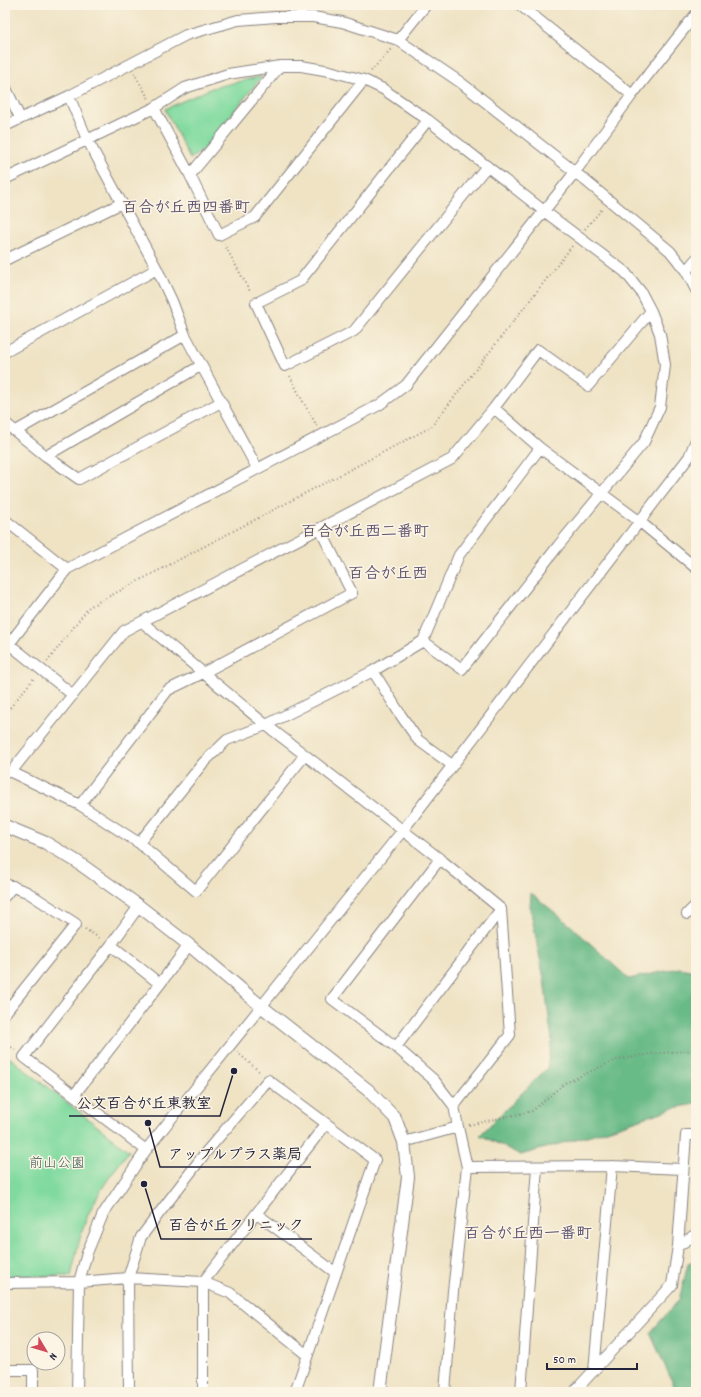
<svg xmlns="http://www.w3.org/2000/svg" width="701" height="1397" font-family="Dekko,'Klee One',sans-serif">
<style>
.green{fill:#80da9f;stroke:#517e6d}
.forest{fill:#68ba86;stroke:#456e60}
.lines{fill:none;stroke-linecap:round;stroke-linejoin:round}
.minor-casing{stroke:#888280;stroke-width:12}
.tertiary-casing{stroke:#888280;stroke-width:14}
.path{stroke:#888280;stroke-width:2;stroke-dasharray:1 3;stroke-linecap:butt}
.minor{stroke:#fff;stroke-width:10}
.tertiary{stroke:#fff;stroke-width:12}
.labels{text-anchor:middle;stroke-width:3;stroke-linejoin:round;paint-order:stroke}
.park-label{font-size:14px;fill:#3e5959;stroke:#fcf5e5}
.quarter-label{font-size:16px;font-weight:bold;fill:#5d5370;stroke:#fcf5e5}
.leader{fill:none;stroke:#22223b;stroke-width:1.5}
.callout-dot{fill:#22223b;stroke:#fcf5e5;stroke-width:1.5}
.callout-label{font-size:15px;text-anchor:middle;font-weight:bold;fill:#22223b;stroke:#fcf5e5;stroke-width:3;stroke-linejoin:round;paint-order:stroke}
</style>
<rect width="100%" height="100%" fill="#fcf5e5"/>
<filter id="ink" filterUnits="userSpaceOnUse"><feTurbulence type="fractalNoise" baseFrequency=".025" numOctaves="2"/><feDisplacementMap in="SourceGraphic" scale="8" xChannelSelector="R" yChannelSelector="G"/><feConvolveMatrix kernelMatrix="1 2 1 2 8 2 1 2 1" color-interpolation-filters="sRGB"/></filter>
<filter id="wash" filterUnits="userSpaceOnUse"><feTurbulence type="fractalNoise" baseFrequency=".012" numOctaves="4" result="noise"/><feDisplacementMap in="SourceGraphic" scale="16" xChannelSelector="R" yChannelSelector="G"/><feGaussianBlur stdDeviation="0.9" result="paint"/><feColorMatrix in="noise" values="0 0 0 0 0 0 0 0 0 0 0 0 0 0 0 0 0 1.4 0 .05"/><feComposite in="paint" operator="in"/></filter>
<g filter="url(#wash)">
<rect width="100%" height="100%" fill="#efe3c4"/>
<!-- green -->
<path class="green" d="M262,76L205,148L190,159L165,109L212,88Z
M5,1054L129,1151C116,1168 102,1186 93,1205C81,1226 77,1252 71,1276H5Z"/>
<!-- forest -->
<path class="forest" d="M531,893L570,925L629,979L679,968L696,971V1104L674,1108L604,1131L521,1155L480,1135L547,1068L552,1041L544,979L530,907Z
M696,1258V1392H677L650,1333L679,1300L688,1264Z"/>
</g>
<g filter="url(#ink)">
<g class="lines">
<!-- minor casing -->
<g class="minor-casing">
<path id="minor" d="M520,5L632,95
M398,40L426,5
M5,86L20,118
M69,96L87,139L157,269L172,301L185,335L257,468
M154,108L190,175L280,66
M428,120L300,281L256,303L285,366L354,331L487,166
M5,126L69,96L186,35L238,20L276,17H313L342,22L398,40L460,82L575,172L670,251L686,271L696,290
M190,175L219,235L255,217L364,80
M5,179L154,108L185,88L228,74L280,66H301L330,71L364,80L383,89L428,120L544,211L625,272L641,292L651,311L660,334L665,365L660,407L644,442L558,546L462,669L423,641
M5,260L122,203
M686,271L696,259
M5,352L157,269
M494,408L538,350L588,386L651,311
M5,423L46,456L79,479L221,402
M16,431L185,335
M46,456L202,365
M5,520L67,569
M142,622L266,725L440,859L501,909L510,1035L454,1106
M373,671L400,714L418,740L452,765
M73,695L9,644L67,569L379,405L406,385L575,172L632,95L696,14
M305,755L196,891L139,843L80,805L11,772L124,631L452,459L494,408L540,448L639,521L696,568
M80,805L168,690L203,673L352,593L320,529
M139,843L203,763L227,740L266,725L373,671L423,641L459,555L540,448
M5,884L27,892L76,924L5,1013
M5,896L13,886
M139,906L111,945L24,1057L146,1150
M687,914L696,905
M111,945L160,984
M396,1047L501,909
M75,1094L160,984L189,945
M404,1142L458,1127L454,1106L434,1080L396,1047L332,999L440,859
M467,1167L612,1166L683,1169
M257,1214L336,1273
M678,1246L696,1234
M5,1283L79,1282L128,1278L203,1282L230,1293L307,1355
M5,1370H33V1392
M594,1371L612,1166
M77,1392L79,1282L87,1253L103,1214L146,1150L403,830L689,457L696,440
M129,1392L128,1278L141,1237L206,1152L268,1080L375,1160L295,1392
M203,1392V1282L326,1124
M445,1392L453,1291L467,1167L458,1127
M521,1392L537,1167
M574,1392L672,1285L678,1246L686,1135H696"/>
</g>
<!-- tertiary casing -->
<g class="tertiary-casing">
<path id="tertiary" d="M5,826L46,843L76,861L139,906L189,945L261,1006L368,1090L395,1118L404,1142L408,1177L380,1392"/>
</g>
<!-- path -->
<path class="path" d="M371,71L391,49
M134,73L149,99
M585,229L603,208
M224,244L251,293
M290,376L302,400L317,426
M47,662L89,607L431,427L573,245
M5,714L34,678
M85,929L101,939
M5,1042L15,1050
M237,1052L261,1073
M469,1125L532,1111L565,1083L616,1060L649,1054L696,1050"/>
<!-- minor -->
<use href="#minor" class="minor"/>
<!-- tertiary -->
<use href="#tertiary" class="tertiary"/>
</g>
</g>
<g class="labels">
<!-- park labels -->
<g class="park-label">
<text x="57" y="1167">前山公園</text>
</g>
<!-- quarter labels -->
<g class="quarter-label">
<text x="186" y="212">百合が丘西四番町</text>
<text x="365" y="536">百合が丘西二番町</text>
<text x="388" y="578">百合が丘西</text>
<text x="528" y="1238">百合が丘西一番町</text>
</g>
</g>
<!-- callouts -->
<path class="leader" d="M234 1071L220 1116H69M148 1123L160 1167H311M144 1184L161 1239H312"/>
<g class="callout-dot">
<circle cx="234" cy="1071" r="4"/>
<circle cx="148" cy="1123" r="4"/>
<circle cx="144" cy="1184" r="4"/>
</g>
<g class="callout-label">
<text x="144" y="1108">公文百合が丘東教室</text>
<text x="235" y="1159">アップルプラス薬局</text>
<text x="236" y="1230">百合が丘クリニック</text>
</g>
<!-- margin -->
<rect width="701" height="1397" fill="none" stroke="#fcf5e5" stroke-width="20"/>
<!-- north arrow -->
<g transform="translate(46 1351) rotate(128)"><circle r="19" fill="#fcf5e5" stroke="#a5a1a1"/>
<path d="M0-3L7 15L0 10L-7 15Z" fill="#d1495b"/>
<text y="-6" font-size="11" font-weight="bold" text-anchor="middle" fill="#22223b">N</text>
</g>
<!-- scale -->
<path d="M547 1363v6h90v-6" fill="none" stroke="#22223b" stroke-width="2"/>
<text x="553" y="1363" font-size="12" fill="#22223b" stroke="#fcf5e5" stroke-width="3" paint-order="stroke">50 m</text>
</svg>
